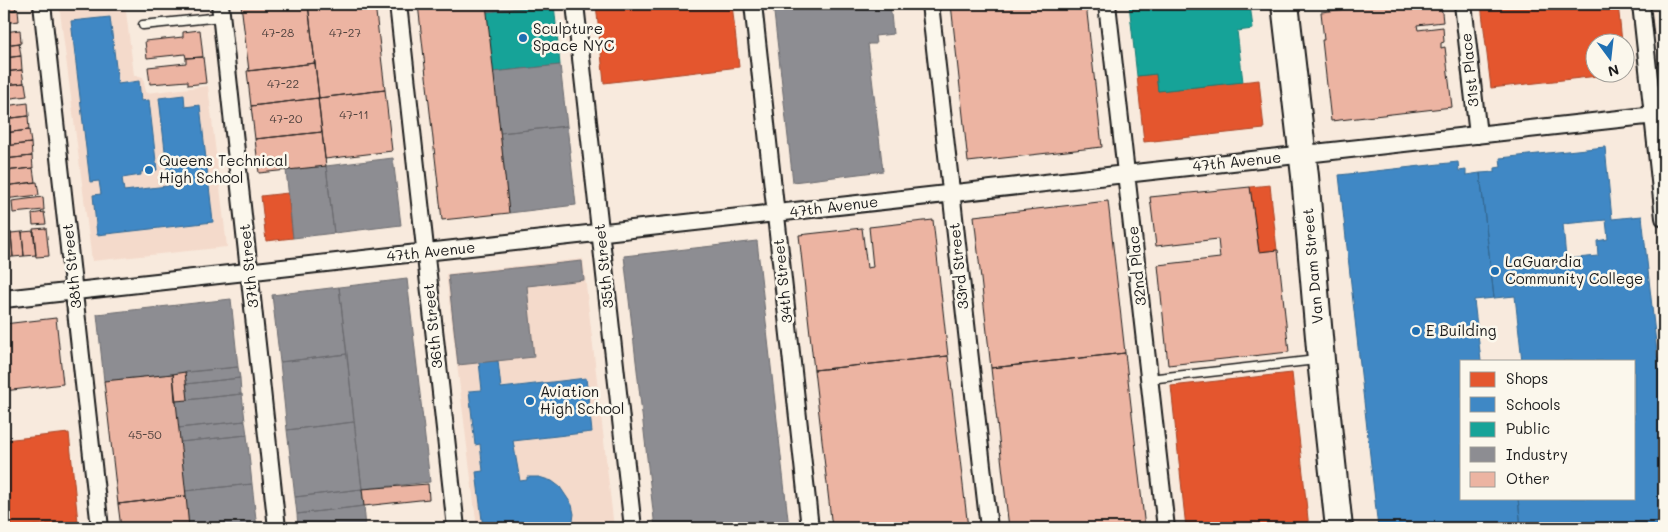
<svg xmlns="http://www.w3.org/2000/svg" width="1668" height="532" font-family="Mali,sans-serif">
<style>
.built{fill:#f4dacb}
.shops{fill:#e4572e;stroke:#a84529}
.schools{fill:#3f88c5;stroke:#346892;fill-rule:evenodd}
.public{fill:#17a398;stroke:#187a73}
.industry{fill:#8d8d92;stroke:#6b6b6f}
.building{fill:#ecb4a2;stroke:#1c1c1c}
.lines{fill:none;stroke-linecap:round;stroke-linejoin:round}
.service-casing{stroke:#1c1c1c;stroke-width:11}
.minor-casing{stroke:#1c1c1c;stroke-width:20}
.primary-casing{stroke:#1c1c1c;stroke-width:30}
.service{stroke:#fbf7ec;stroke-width:8}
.minor{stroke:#fbf7ec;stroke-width:16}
.primary{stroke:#fbf7ec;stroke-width:26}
.poi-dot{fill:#1f6fb2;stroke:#fbf7ec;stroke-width:2}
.labels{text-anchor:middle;stroke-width:5;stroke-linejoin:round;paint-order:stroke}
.number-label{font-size:12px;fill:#50423e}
.poi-label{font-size:15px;fill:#1c1c1c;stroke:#fbf7ec;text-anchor:start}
.street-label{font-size:15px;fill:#1c1c1c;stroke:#fbf7ec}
</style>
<rect width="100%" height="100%" fill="#f8eadd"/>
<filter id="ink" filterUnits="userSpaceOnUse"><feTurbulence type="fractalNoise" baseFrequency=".02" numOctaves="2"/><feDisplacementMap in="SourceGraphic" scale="10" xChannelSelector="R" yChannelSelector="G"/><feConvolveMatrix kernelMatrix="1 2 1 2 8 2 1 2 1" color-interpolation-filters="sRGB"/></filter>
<g filter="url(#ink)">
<!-- built -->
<path class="built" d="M59,4H125L134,75L143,77L146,93L208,86L227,247L92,261Z
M583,259L614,528H477L446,274Z"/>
<!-- shops -->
<path class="shops" d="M596,4H732L739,67L604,83Z
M1481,4H1618L1622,42H1596V72L1625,73L1491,88Z
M1661,4H1664V34Z
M1156,74L1158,91L1259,80L1264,129L1144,142L1137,76Z
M1270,185L1277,250L1259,252L1250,187Z
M288,193L293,238L266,241L261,196Z
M1292,373L1309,528H1186L1171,386Z
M69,433L78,522L4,528V440Z"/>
<!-- schools -->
<path class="schools" d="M110,17L118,84L139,81L141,101L149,100L157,170L141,172V175L122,178L124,191L176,185L175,176L168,177L159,98L184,95L185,107L200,105L213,222L97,235L93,195L101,194L99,181L90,182L71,21Z
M1605,147L1612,219L1642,216L1664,416V528H1521L1518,498H1634V361H1522L1515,296L1494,298L1480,173L1495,172V168L1501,167L1500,158ZM1606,220L1608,239L1597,241L1598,256L1566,259L1563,224Z
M1458,162L1459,171L1466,170V175L1480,173L1494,298L1474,300L1481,361H1462V498H1518L1521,528H1378L1339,175Z
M498,361L501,388L586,378L592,432L513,441L520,481L527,480V477H539L552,481L560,487L572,505L574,514L572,528H483L476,472L483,471L480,444L475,445L469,391L482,390L479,362Z"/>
<!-- public -->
<path class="public" d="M554,4L560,65L493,72L486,12Z
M1129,4H1250L1253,29L1237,31L1243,82L1158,91L1156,74L1137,76Z"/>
<!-- industry -->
<path class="industry" d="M486,4H554L486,12Z
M773,4H890L893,34L875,36L876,44H868L883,171L793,182Z
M560,65L567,126L500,133L493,72Z
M567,126L576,205L509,213L500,133Z
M393,158L401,225L334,233L326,166Z
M326,166L334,233L293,238L286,170Z
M757,241L789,528H655L624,256Z
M582,261L584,280L527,286L534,357L458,365L448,275Z
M407,279L430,482L362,489L339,287Z
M339,287L347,354L280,362L272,295Z
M231,299L238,367L104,381L97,314Z
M347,354L354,422L287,430L280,362Z
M238,367L240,378L186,384L185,372Z
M240,378L241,394L188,400L186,384Z
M242,394L245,421L178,428L175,401Z
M245,421L247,435L180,442L178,428Z
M354,422L362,489L295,497L287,430Z
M247,435L252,484L185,491L180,442Z
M252,484L257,528H189L185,491Z
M362,489L364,506L297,514L295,497Z
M364,506L366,528H298L297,514Z"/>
<!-- building -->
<path class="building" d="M4,4H15L16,10L4,11Z
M241,4H308L315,63L249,71Z
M308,4H375L385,90L319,98Z
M418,4H486L509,213L442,220Z
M951,4H1086L1102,147L968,162Z
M1388,4H1441L1443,22L1417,25L1418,30L1443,27L1444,42L1441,43V48L1445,47L1452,107L1331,121L1322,40H1324L1321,12Z
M18,10L19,21L4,23V11Z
M20,30L21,43L4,45V32Z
M200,30L203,57L186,58L185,54L147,58L145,41L183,37V32Z
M19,43L21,56L4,58V45Z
M21,56L22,70L4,72V58Z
M203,57L206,83L188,85V81L150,84L148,67L186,63V58Z
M315,63L319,98L251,106L247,71Z
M22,70L24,83L4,85V72Z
M25,83L27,96L4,99V85Z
M385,90L392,151L325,159L318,98Z
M318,98L322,132L255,139L251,106Z
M28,103L29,116L4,119V106Z
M28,116L29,130L4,133V119Z
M29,130L31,143L4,146V133Z
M322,132L326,166L259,173L255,139Z
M31,143L32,156L4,159V146Z
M32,156L33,168L4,171V159Z
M33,168L35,182L4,186V171Z
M37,182L39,195L4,199V186Z
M1250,187L1259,252L1278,250L1289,352L1168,365L1158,265L1220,258L1218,239L1156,246L1150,197Z
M43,197L44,210L13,213L12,201Z
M1108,201L1125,353L991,368L974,216Z
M44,212L46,224L33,225L32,214Z
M933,220L948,356L814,370L799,235L862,228L867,268L873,267L869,227Z
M46,228L49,256L36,257L33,229Z
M34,231L36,255L24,256L22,232Z
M22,232L24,256L13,257L11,233Z
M11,233L13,257L4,258V234Z
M56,318L63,384L4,391V324Z
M1125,353L1145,528H1009L991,368Z
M948,356L968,528H832L814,370Z
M185,372L188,400L175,401L173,374Z
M173,374L186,496L118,504L104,381Z
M428,484L429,499L364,506L362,489Z
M186,496L189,528H121L118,504Z"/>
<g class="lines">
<!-- service casing -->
<g class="service-casing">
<path id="service" d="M143,25L221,17
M1149,379L1316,360"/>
</g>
<!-- minor casing -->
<g class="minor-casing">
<path id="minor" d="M42,4L100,528
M220,4L277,528
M398,4L456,528
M575,4L633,528
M753,4L810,528
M930,4L989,528
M1107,4L1166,528
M1463,4L1478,135
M1641,4L1664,218
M4,299L1664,114"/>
</g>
<!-- primary casing -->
<g class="primary-casing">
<path id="primary" d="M1285,4L1305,176L1321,360L1339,528"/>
</g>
<!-- service -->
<use href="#service" class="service"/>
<!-- minor -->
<use href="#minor" class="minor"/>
<!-- primary -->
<use href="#primary" class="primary"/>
</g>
</g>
<!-- markers -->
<g class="poi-dot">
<circle cx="523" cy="38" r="5"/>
<circle cx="149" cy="170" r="5"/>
<circle cx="1495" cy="271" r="5"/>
<circle cx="1416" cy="331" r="5"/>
<circle cx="530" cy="401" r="5"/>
</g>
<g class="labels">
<!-- number labels -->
<g class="number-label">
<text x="278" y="37">47-28</text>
<text x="345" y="37">47-27</text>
<text x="283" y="88">47-22</text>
<text x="354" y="119">47-11</text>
<text x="286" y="123">47-20</text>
<text x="145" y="439">45-50</text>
</g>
<!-- poi labels -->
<g class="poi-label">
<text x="533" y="34">Sculpture<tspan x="533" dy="17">Space NYC</tspan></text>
<text x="159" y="166">Queens Technical<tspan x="159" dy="17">High School</tspan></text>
<text x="1505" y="267">LaGuardia<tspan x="1505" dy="17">Community College</tspan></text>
<text x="1426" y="336">E Building</text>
<text x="540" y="397">Aviation<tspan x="540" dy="17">High School</tspan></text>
</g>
<!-- street labels -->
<g class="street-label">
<text transform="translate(1470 70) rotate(-96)" y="5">31st Place</text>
<text transform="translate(1237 162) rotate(-6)" y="5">47th Avenue</text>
<text transform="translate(834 207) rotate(-7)" y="5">47th Avenue</text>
<text transform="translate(431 252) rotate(-6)" y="5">47th Avenue</text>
<text transform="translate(72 266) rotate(-96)" y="5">38th Street</text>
<text transform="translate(249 266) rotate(-96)" y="5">37th Street</text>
<text transform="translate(604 266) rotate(-96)" y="5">35th Street</text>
<text transform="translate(959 266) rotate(-96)" y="5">33rd Street</text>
<text transform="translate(1137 266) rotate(-96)" y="5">32nd Place</text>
<text transform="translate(1313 266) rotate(-95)" y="5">Van Dam Street</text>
<text transform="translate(783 281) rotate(-96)" y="5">34th Street</text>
<text transform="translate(433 326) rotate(-96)" y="5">36th Street</text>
</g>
</g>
<!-- margin -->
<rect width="1668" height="532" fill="none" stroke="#fbf7ec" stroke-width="20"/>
<rect x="10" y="10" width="1648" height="512" fill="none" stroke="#1c1c1c" stroke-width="2" filter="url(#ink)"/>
<!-- legend -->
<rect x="1460" y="360" width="175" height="140" fill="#fbf7ec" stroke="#a29f99"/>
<rect x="1470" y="372" width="25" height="15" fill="#e4572e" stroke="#a29f99"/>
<text x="1506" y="384" font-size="15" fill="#1c1c1c">Shops</text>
<rect x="1470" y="397" width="25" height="15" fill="#3f88c5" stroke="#a29f99"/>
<text x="1506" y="410" font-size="15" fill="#1c1c1c">Schools</text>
<rect x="1470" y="422" width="25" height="15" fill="#17a398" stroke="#a29f99"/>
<text x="1506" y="434" font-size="15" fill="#1c1c1c">Public</text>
<rect x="1470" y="447" width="25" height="15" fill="#8d8d92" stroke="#a29f99"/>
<text x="1506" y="460" font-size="15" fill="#1c1c1c">Industry</text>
<rect x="1470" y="472" width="25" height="15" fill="#ecb4a2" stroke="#a29f99"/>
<text x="1506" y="484" font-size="15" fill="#1c1c1c">Other</text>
<!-- north arrow -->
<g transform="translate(1610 58) rotate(165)"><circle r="24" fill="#fbf7ec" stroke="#a29f99"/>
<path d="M0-4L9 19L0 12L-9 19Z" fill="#1f6fb2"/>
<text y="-8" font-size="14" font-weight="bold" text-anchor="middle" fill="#1c1c1c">N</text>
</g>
</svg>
